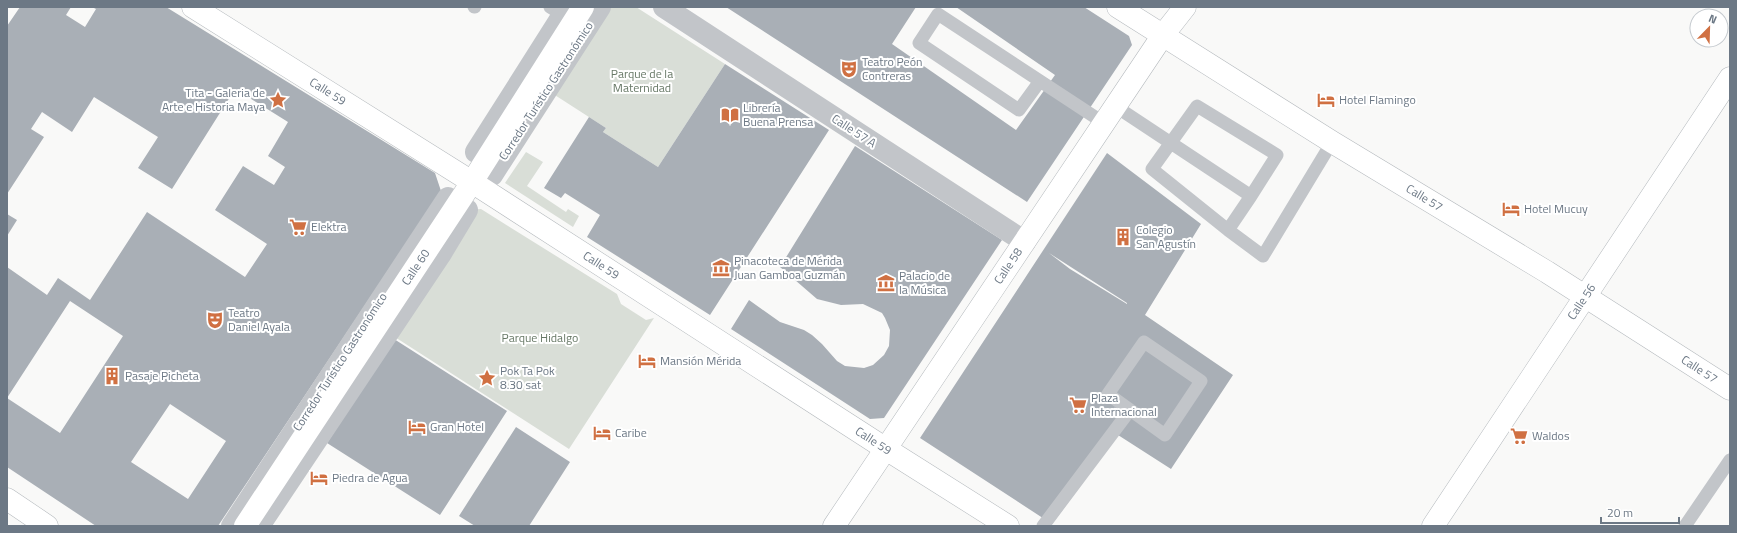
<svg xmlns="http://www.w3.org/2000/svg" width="1737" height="533" font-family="'Titillium Web',sans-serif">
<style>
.green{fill:#d9ded7}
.building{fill:#a9afb6;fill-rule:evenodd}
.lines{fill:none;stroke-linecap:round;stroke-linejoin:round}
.secondary-casing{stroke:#b4b9bd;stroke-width:23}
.lane{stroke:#c2c5c9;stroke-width:13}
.street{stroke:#c2c5c9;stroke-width:22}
.secondary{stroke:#fff;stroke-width:22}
.labels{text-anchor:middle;stroke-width:4;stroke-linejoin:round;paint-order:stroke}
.poi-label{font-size:12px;fill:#6c7885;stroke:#fff;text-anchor:start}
.park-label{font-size:12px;fill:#677866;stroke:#fff}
.street-label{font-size:12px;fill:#6c7885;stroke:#fff}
</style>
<rect width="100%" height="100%" fill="#f9f9f8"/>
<!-- green -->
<path class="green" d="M600,7H636L725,64L658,167L603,132L606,128L547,90Z
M526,152L543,162L527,186L566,212L568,209L579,216L573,227L505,183Z
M481,209L617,294L621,304L646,320L654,318L569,449L387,332L467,210Z"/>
<!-- building -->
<path class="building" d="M20,7H71L66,15L85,27L96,9L92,7H166L435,173L441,191L218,526H96L7,467V398L60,433L123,336L70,301L7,398V267L47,295L58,278L90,300L147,212L245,277L267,244L215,210L243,166L274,185L285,167L268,156L288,122L235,89L172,189L138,168L158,137L94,97L72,132L42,112L31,129L44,137L7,194V26ZM170,404L226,441L188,499L131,462Z
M726,7H916L892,44L1016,130L1055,75L956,7H1084L1129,36L1132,45L1027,202Z
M725,64L829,130L710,315L587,237L600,215L565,193L561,198L544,188L589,117L606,128L603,132L658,167Z
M855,146L1002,240L884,418L870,419L731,329L749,300L780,322L804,330L812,335L822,344L837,361L845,366L864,368L873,365L884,355L889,346L890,330L885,318L882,313L863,304L841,305L817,299L780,267Z
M1107,153L1201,224L1145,315L1233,375L1171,469L1118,435L1052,524L920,438ZM1049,253L1127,303V304L1070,269Z
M7,214L17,220L7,236Z
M394,339L507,411L440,515L327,443Z
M516,427L570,462L529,526H475L459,516Z"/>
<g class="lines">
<!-- secondary casing -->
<g class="secondary-casing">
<g id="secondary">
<path id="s1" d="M193,7L472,182L886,449L1008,526"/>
<path id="s2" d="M1118,7L1332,142L1547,272L1730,389"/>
<path d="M7,499L47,526"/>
<path id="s3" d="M245,526L472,182L583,7"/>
<path id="s4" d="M834,526L1163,35L1185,7"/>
<path id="s5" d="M1433,526L1730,78"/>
</g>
</g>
<!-- lane -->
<path class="lane" d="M474,7H475
M550,7L569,19
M1040,81L1019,110L919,43L938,14L1104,123
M1115,106L1251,196L1228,230L1263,256L1332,142
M1228,230L1152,169L1197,106L1277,155L1251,196
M1144,342L1201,381L1165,435L1108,394Z
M1043,526L1130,410
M1685,526L1730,460"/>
<!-- street -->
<path class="street" d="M664,7L1025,242
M476,152L568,7
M492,175L600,7
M232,526L448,198
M259,526L440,255L467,210"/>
<!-- secondary -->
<use href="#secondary" class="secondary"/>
</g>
<!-- icons -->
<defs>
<g id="theatre-bare" transform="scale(1.38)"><path d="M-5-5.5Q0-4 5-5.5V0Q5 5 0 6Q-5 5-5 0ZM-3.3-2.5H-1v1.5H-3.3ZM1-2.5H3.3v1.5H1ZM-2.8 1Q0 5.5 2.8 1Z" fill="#d07042" stroke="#fff" stroke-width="2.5" paint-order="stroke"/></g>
<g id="sight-bare" transform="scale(1.38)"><path d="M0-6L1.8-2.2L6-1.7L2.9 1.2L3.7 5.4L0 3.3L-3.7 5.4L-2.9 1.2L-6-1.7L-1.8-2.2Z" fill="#d07042" stroke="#fff" stroke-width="2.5" paint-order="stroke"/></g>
<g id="hotel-bare" transform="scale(1.38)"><path d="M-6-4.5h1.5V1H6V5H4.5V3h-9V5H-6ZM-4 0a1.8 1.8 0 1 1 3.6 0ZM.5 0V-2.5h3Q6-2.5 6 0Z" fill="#d07042" stroke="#fff" stroke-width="2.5" paint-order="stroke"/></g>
<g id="library-bare" transform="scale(1.38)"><path d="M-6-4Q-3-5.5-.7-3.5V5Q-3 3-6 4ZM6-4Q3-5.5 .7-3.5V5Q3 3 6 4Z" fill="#d07042" stroke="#fff" stroke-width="2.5" paint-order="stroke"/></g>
<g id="supermarket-bare" transform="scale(1.38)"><path d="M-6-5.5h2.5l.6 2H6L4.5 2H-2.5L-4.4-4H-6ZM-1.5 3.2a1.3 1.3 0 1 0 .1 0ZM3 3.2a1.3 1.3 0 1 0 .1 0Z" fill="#d07042" stroke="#fff" stroke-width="2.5" paint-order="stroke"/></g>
<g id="building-bare" transform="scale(1.38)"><path d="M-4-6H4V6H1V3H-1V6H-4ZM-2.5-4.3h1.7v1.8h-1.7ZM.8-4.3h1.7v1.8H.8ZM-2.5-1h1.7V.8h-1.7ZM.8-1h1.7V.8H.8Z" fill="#d07042" stroke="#fff" stroke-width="2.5" paint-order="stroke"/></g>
<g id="museum-bare" transform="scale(1.38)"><path d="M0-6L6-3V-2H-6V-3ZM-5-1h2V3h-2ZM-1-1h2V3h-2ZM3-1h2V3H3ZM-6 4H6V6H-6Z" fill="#d07042" stroke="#fff" stroke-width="2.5" paint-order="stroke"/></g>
</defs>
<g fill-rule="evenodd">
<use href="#theatre-bare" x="849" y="69"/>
<use href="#sight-bare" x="278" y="100"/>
<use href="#hotel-bare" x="1326" y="100"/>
<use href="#library-bare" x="730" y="115"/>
<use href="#hotel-bare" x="1511" y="209"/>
<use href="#supermarket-bare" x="298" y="227"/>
<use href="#building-bare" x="1123" y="237"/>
<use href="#museum-bare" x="721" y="268"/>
<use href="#museum-bare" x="886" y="283"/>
<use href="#theatre-bare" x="215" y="320"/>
<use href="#hotel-bare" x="647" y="361"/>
<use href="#building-bare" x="112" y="376"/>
<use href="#sight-bare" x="487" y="378"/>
<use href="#supermarket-bare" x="1078" y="405"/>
<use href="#hotel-bare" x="417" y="427"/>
<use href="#hotel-bare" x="602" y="433"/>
<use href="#supermarket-bare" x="1519" y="436"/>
<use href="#hotel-bare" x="319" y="478"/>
</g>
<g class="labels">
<!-- poi labels -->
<g class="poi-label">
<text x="862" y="66">Teatro Peón<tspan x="862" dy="14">Contreras</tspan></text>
<text x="265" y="97" text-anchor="end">Tita - Galeria de<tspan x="265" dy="14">Arte e Historia Maya</tspan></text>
<text x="1339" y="104">Hotel Flamingo</text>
<text x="743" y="112">Librería<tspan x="743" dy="14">Buena Prensa</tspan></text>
<text x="1524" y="213">Hotel Mucuy</text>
<text x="311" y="231">Elektra</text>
<text x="1136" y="234">Colegio<tspan x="1136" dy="14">San Agustín</tspan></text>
<text x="734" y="265">Pinacoteca de Mérida<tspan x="734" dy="14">Juan Gamboa Guzmán</tspan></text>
<text x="899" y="280">Palacio de<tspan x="899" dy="14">la Música</tspan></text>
<text x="228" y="317">Teatro<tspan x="228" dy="14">Daniel Ayala</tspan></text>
<text x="660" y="365">Mansión Mérida</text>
<text x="500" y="375">Pok Ta Pok<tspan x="500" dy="14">8.30 sat</tspan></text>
<text x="125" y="380">Pasaje Picheta</text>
<text x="1091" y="402">Plaza<tspan x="1091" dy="14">Internacional</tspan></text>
<text x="430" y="431">Gran Hotel</text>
<text x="615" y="437">Caribe</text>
<text x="1532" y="440">Waldos</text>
<text x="332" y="482">Piedra de Agua</text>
</g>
<!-- park labels -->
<g class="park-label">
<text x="642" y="78">Parque de la<tspan x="642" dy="14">Maternidad</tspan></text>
<text x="540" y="342">Parque Hidalgo</text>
</g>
<!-- street labels -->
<g class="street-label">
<text dy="4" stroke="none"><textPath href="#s1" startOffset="159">Calle 59</textPath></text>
<text transform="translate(546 91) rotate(-57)" y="4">Corredor Turístico Gastronómico</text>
<text transform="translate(854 131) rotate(33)" y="4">Calle 57 A</text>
<text dy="4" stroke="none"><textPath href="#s2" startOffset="361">Calle 57</textPath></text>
<text dy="4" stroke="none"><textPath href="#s1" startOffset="483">Calle 59</textPath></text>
<text dy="4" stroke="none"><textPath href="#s4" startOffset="313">Calle 58</textPath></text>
<text dy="4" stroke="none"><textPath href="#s3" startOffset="310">Calle 60</textPath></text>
<text dy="4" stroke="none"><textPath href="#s5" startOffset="269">Calle 56</textPath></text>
<text transform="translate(340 362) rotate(-57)" y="4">Corredor Turístico Gastronómico</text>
<text dy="4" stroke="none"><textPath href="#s2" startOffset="685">Calle 57</textPath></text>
<text dy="4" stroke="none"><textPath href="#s1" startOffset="807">Calle 59</textPath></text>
</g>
</g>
<!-- border -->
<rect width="1737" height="533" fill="none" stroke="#6c7885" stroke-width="16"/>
<!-- north arrow -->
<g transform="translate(1709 28) rotate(23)"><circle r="19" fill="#ffffff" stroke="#c4c9ce"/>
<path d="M0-3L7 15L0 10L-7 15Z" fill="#d07042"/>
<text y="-6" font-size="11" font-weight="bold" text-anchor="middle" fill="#6c7885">N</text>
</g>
<!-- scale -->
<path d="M1601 517v6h78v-6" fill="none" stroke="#6c7885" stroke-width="2"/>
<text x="1607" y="517" font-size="12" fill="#6c7885" stroke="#ffffff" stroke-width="3" paint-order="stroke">20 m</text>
</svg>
